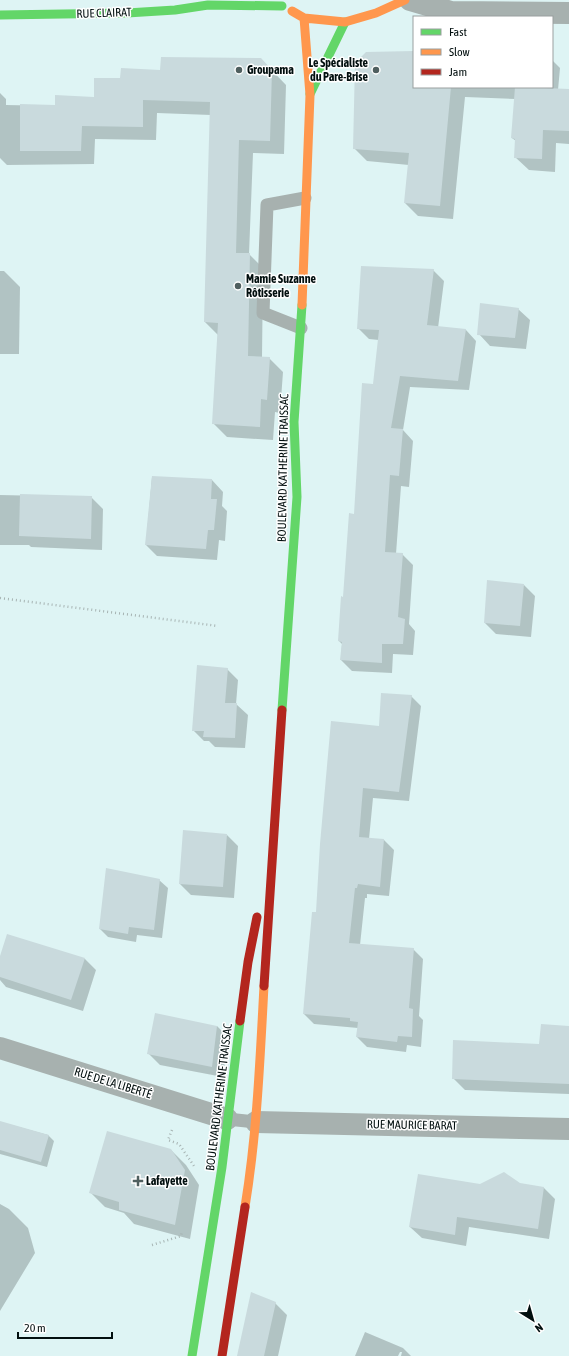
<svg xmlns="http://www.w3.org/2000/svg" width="569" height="1356" font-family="'Asap Condensed',sans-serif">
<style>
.shadow{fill:#0003}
.building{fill:#c9dadd}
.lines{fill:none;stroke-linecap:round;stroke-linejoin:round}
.path{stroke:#a7b4b3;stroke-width:2.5;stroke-dasharray:1 3;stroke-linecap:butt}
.lane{stroke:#a7b1af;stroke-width:13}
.street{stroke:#a7b1af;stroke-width:22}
.fast{stroke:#63d668;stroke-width:9}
.slow{stroke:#ff974d;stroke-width:9}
.jam{stroke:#b3261e;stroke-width:9}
.poi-dot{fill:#4f5f5f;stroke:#fff;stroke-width:1.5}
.labels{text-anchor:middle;stroke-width:3;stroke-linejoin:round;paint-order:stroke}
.street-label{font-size:12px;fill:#020f0f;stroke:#fff}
.poi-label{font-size:12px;font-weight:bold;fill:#020f0f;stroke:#fff;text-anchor:start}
</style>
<rect width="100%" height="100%" fill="#def4f4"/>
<!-- shadow -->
<path class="shadow" d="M414,52V87H552V60L560,68L558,90H569V144L556,143L555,172L529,170L515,157L516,141L512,138L515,99L465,97L453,219L418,216L405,203L409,165L367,161L354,148Z
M261,59L286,85L284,154L253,153L249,254L263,268L262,358H269L283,372L280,413L275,412L273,440L227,437L213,423L218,335L205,322L211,115L157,113L156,140L95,139L94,164L7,165L0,158V93L6,99V105L56,106L95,98L121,79L161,71Z
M433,270L444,281L438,328L466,330L476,341L469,390L410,387L403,430L413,441L409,487L401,486L396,554H402L413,565L409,624L415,631L413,655L393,654L392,673L352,671L341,660L342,644L339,641L355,515L374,385L379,340L369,339L358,328Z
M0,271H4L20,287L19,354H0Z
M518,309L530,320L526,349L490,346L479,334Z
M152,477L212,480L223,492L222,506L227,511L225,541L219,540L217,560L157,556L146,545Z
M0,495L91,497L103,509L102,550L31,547L29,545H0Z
M524,585L535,596L531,637L496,634L485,623Z
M227,669L238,680L236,704L248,715L245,748L215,747L209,741H204L193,730Z
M411,696L421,706L409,801L373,798L369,839L384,840L394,850L389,896L367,894V898H365L360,945L413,949L423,959L419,1016L423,1020L421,1047L407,1045L406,1052L367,1047L357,1037L358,1028L314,1024L304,1014L317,913L380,727Z
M227,835L238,846L234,898L191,895L180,884Z
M107,869L159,880L168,888L162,938L137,935L136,942L108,937L100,929Z
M0,959H85L96,970L83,1011L6,987L0,980Z
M217,1026L228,1037L223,1077L160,1065L149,1054Z
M569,1027V1094L465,1090L453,1078L540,1045Z
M0,1122L48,1135L54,1141L47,1167L0,1154Z
M171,1150L186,1165L199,1185L190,1239L134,1224L124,1213L105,1207L91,1193Z
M520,1184L544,1188L555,1199L549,1239L469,1227L466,1246L422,1238L410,1227L480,1185Z
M0,1204L9,1209L28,1228L35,1253L0,1311Z
M275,1303L287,1315L278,1356H238Z
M365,1332L403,1348L411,1356H401L402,1352H400L398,1356H355Z"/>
<!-- building -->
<path class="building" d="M414,51V87H451L440,206L404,203L409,153L353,149L355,63L366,52Z
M161,57L261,58L272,70L270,141L239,140L236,253H250L248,356L270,357L267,400L261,399L260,427L212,424L218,323L204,322L210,102L143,100V127L82,126L81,151H20V104L55,105V95L94,97V78H120L121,68L160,70Z
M515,87H545V88L569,89V131L543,130L542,159L514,158L515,139L511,138Z
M361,266L434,269L427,325L466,329L458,381L400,376L391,428L403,429L399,476L390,475L385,552L403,553L398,617L405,619L403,644H382V663L340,660L342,642L338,641L341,596L343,597L349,513L354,514L362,383L373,384L379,330L357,329Z
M480,303L519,308L515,338L477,335Z
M152,476L212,479L211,499H217L214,530H208L206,549L145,545Z
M20,494L92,496L91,539L19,536Z
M487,580L524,584L520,626L484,623Z
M197,665L228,668L225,703H237L235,738L203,737L204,731H192Z
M381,693L412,695L399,792L363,788L359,837L384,839L380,887L358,884L357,888H355L349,943L414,948L409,1008L413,1009L412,1037L398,1036L397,1042L356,1037L358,1022L350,1021V1018L303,1014L312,912H316L320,844L331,721L379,726Z
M183,830L227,834L223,887L179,884Z
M106,868L160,879L154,930L129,927L128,934L99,929Z
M7,934L85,958L71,1000L0,977V956Z
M155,1013L217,1026L212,1067L147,1054Z
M541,1024L569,1026V1084L452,1079L453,1040L539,1044Z
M0,1121L49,1135L41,1162L0,1150Z
M107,1131L171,1149L185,1170L175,1225L119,1210V1202L89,1193Z
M504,1172L520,1183L544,1187L538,1229L457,1217L455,1235L409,1227L418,1174L480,1184Z
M251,1292L276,1302L264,1356H237Z"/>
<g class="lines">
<!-- path -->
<path class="path" d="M0,598L218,626
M172,1130L168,1140L179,1144L194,1166
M152,1245L181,1236L182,1231"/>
<!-- lane -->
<path class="lane" d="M301,328L263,313L267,205L305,198
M227,1119L256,1122"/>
<!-- street -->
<path class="street" d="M410,0L451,12L569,13
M0,1048L227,1119
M256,1122L569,1129"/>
<!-- fast -->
<path class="fast" d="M0,15L127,13L175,10L208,5L282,6
M310,94L345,22
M282,710L297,497L294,422L302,305
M192,1356L222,1167L240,1021"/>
<!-- slow -->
<path class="slow" d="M292,11L304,18L345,22L376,13L405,0
M302,305L310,95L304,18
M245,1207C257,1133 260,1060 264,986"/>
<!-- jam -->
<path class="jam" d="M264,986L282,710
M240,1021L248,962L257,917
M222,1356L245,1207"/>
</g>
<!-- markers -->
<g class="poi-dot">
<circle cx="239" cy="70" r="4"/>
<circle cx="376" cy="70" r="4"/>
<circle cx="238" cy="286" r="4"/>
<path d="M136 1175h4v4h4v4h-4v4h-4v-4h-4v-4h4z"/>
</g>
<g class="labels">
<!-- street labels -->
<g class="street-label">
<text transform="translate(104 13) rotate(-2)" y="4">RUE CLAIRAT</text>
<text transform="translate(283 468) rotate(-89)" y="4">BOULEVARD KATHERINE TRAISSAC</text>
<text transform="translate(113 1083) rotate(17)" y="4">RUE DE LA LIBERTÉ</text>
<text transform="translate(219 1097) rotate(-83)" y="4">BOULEVARD KATHERINE TRAISSAC</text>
<text transform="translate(412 1125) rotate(1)" y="4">RUE MAURICE BARAT</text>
</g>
<!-- poi labels -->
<g class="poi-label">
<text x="368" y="67" text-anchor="end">Le Spécialiste<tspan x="368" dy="14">du Pare-Brise</tspan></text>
<text x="247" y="74">Groupama</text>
<text x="246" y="283">Mamie Suzanne<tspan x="246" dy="14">Rôtisserie</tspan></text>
<text x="146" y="1185">Lafayette</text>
</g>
</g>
<!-- legend -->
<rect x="413" y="16" width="140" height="72" fill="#ffffff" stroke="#9a9f9f"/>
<rect x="421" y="29" width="20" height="6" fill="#63d668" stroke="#9a9f9f"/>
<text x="449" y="36" font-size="12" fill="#020f0f">Fast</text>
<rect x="421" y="49" width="20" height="6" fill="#ff974d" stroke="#9a9f9f"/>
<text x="449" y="56" font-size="12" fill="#020f0f">Slow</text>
<rect x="421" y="69" width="20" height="6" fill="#b3261e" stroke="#9a9f9f"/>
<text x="449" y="76" font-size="12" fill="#020f0f">Jam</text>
<!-- north arrow -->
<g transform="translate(533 1320) rotate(143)" stroke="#ffffff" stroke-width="3" paint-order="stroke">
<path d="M0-3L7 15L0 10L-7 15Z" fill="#020f0f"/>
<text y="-6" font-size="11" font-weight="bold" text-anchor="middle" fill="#020f0f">N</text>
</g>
<!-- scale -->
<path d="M18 1332v6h94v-6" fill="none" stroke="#020f0f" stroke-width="2"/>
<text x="24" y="1332" font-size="12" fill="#020f0f" stroke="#ffffff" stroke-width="3" paint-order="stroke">20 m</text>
</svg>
